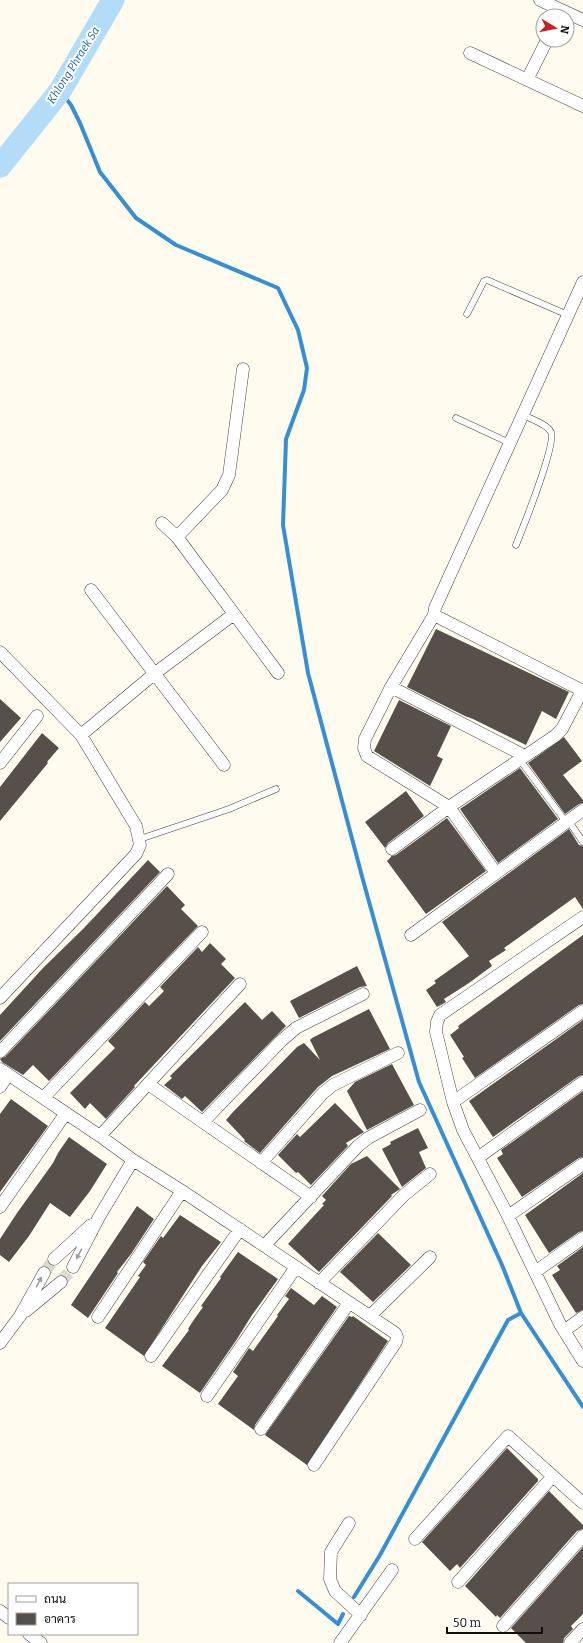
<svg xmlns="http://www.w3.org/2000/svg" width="583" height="1643" font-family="Bitter,Sarabun,serif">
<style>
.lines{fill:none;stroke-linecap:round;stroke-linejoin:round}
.stream{stroke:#368fd2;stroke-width:4}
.river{stroke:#b2dcf8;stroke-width:23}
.building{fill:#57504a}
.street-tunnel{stroke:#dbd8cd;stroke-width:12;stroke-dasharray:12 6;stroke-linecap:butt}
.lane-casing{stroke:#414141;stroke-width:7}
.street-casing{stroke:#414141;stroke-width:13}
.lane{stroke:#fff;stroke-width:6}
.street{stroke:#fff;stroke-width:12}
.oneway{fill:#9f9f9f}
.labels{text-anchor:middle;stroke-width:4;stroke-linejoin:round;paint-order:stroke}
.water-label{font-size:11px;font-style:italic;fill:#1360a5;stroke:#fff}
</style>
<rect width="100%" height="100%" fill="#fffcef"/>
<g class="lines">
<!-- stream -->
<path class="stream" d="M60,91L71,105L80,123L100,172L136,218L176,245L278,288L298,330L307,368L304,390L286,439L283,525L308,673L363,880L419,1082L502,1265L521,1313L583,1407
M298,1591L338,1624L343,1614
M354,1597L380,1555L508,1320L521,1313"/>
<!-- river -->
<path class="river" d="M0,166L60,91L113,0"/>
</g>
<!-- building -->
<path class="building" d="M436,629L569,692L556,719L542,711L526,745L473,719L465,716L407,687Z
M0,699L21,718L0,742Z
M399,700L451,726L437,756L443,759L430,786L374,751Z
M42,733L59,748L47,762L48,763L0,821V787Z
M564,737L582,761L563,775L583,800V803L579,804L565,814L528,763Z
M520,768L558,819L498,863L460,809Z
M406,791L424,816L388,843L385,848L365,822Z
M447,818L486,871L426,914L387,861L391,857V856L396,855Z
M569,829L579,845L583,846V909L575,897L504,948L506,950L489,961L492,966L469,983L444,999L446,1002L437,1007L426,990L436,983L434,981L469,956L442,922Z
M148,860L160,872L0,1041V1015L43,968L83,929Z
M167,886L185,905L181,909L198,926L49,1081L33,1065L23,1075L2,1062L0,1059L5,1057Z
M583,935V1004L579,1005L475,1078L462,1058L464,1057L450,1035L459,1028L458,1026Z
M210,943L226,959L221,964L235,978L134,1086L135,1087L106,1119L90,1103L85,1109L70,1093L115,1048L108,1041L145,1002L149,1006L164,991L160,987L198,947L202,952Z
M357,966L367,986L360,987L299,1018L290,1001Z
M245,1002L262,1020L272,1011L286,1026L202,1112L185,1096L182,1099L164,1085L172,1078L170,1076Z
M369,1009L390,1049L332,1076L318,1087L260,1153L244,1141L245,1140L226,1120L233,1112L297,1047L304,1043L320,1060L310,1040L312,1038Z
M583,1020V1075L579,1076L493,1137L469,1101Z
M392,1064L414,1105L367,1130L347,1091L355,1082Z
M583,1091V1157L579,1158L522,1197L497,1158L503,1154L501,1150Z
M11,1099L48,1126L0,1192V1114Z
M335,1103L364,1132L346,1143L348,1146L311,1185L298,1172L296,1173L278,1155L297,1134L300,1137Z
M418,1128L428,1148L419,1152L426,1168L402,1187L382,1149L391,1144L390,1142Z
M69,1137L107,1164L90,1191L70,1217L50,1203L29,1236L9,1262L0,1255V1239L17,1213L53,1163L58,1153Z
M367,1156L400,1189L391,1195L392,1196L319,1272L288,1244L324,1205L322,1204L326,1200L322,1196L351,1164Z
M583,1173V1231L579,1232L549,1253L525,1215Z
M137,1206L154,1219L131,1254L117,1272L118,1273L88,1318L71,1305Z
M180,1215L221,1242L202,1266L144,1356L105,1328L140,1277L138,1276L146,1265L143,1262L161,1236L163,1238Z
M378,1233L411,1265L373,1302L340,1272Z
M583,1247V1310L576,1313L552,1275L560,1270L557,1266Z
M238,1252L278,1279L252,1315L237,1339L200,1393L162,1366L189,1330L188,1329L193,1321L203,1307L201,1306L221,1278L220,1277L225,1270Z
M291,1288L314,1305L322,1296L337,1307L255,1425L254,1430L218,1404L238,1376L233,1372L249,1348L253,1351L278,1316L277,1315L289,1299L285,1296Z
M349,1316L352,1317L353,1316L388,1341L307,1465L265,1435Z
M507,1448L538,1479V1481L460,1568L457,1564L450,1571L422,1542Z
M549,1491L583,1525V1529L577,1531L500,1618L497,1615L496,1617L465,1586Z
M583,1547V1614L571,1626L573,1629L564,1638L563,1643H526L511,1628Z"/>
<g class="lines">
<!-- street-tunnel -->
<path class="street-tunnel" d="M44,1273L54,1259
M61,1282L73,1267"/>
<!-- lane casing -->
<g class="lane-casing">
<path id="lane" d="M467,314L484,281L487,280L568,315
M456,418L510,443
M516,545C522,530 557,443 551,432C547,424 531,419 523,415
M520,760L566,822
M568,820L583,842
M140,839L229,809L276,789"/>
</g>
<!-- street casing -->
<g class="street-casing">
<path id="street" d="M540,0L583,20
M470,53L583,106
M527,80L547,40
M583,282L435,608L434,615L583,691
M243,369L229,475L222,490L177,537L278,673
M162,523L177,537
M91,590L224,765
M434,615L391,687L365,739L364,748L367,756L449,807L496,873
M0,652L81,735L136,826L140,845L136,854L0,998
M391,687L525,756
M81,735L154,674L234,614
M0,763L37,716
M392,849L449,807L555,736L562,729L582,691
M583,917L440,1015L437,1022L436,1032L453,1102L463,1130L505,1210L560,1324L583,1361
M411,935L583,810
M0,1052L168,874
M0,1069L100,1136L133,1160L182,1191L395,1333L397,1337L396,1342L314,1465
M148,1084L311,1197
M0,1087L8,1075
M43,1098L202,932
M453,1102L583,1011
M203,1122L281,1041L296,1028L363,994
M100,1136L240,984
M479,1157L583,1082
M261,1163L323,1093L333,1085L398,1053
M0,1207L66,1113
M508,1216L583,1164
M264,1246L358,1146L368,1138L420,1110
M54,1259L91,1225
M73,1267L99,1217L133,1160
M535,1272L583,1238
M319,1283L404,1195L430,1174
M26,1311L61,1282
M370,1316L430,1257
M98,1317L182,1191
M564,1331L583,1317
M0,1343L20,1316L44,1273
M151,1356L240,1229
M207,1396L296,1267
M261,1429L349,1303
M349,1523L331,1552L330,1579L335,1591L361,1615
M415,1539L508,1436L583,1503
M458,1582L553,1476
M0,1611L9,1618
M503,1626L583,1536
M29,1634L41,1643
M340,1643L392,1570
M570,1643L583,1629"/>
</g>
<!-- lane -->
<use href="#lane" class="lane"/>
<!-- street -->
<use href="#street" class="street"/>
</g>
<!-- one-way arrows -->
<defs><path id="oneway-solid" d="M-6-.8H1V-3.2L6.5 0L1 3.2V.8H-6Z"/></defs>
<g class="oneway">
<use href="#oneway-solid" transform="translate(79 1254) rotate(118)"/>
<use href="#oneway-solid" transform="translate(39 1282) rotate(-62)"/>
</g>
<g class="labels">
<!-- water labels -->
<g class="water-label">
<text transform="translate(73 65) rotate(-58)" y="4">Khlong Phraek Sa</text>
</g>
</g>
<!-- legend -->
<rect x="8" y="1583" width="130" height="52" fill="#ffffff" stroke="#9f9f9f"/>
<rect x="16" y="1596" width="20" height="6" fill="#ffffff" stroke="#9f9f9f"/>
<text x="44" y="1603" font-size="12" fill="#0e0e0e">ถนน</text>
<rect x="16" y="1613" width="20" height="12" fill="#57504a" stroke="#9f9f9f"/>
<text x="44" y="1623" font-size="12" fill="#0e0e0e">อาคาร</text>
<!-- north arrow -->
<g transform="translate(555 28) rotate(100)"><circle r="19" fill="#ffffff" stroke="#9f9f9f"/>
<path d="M0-3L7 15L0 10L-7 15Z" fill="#c32124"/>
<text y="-6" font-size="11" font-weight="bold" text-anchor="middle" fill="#0e0e0e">N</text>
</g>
<!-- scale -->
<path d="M447 1627v6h95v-6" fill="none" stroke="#0e0e0e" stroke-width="2"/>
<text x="453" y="1627" font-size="12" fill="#0e0e0e" stroke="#ffffff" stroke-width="3" paint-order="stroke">50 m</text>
</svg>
